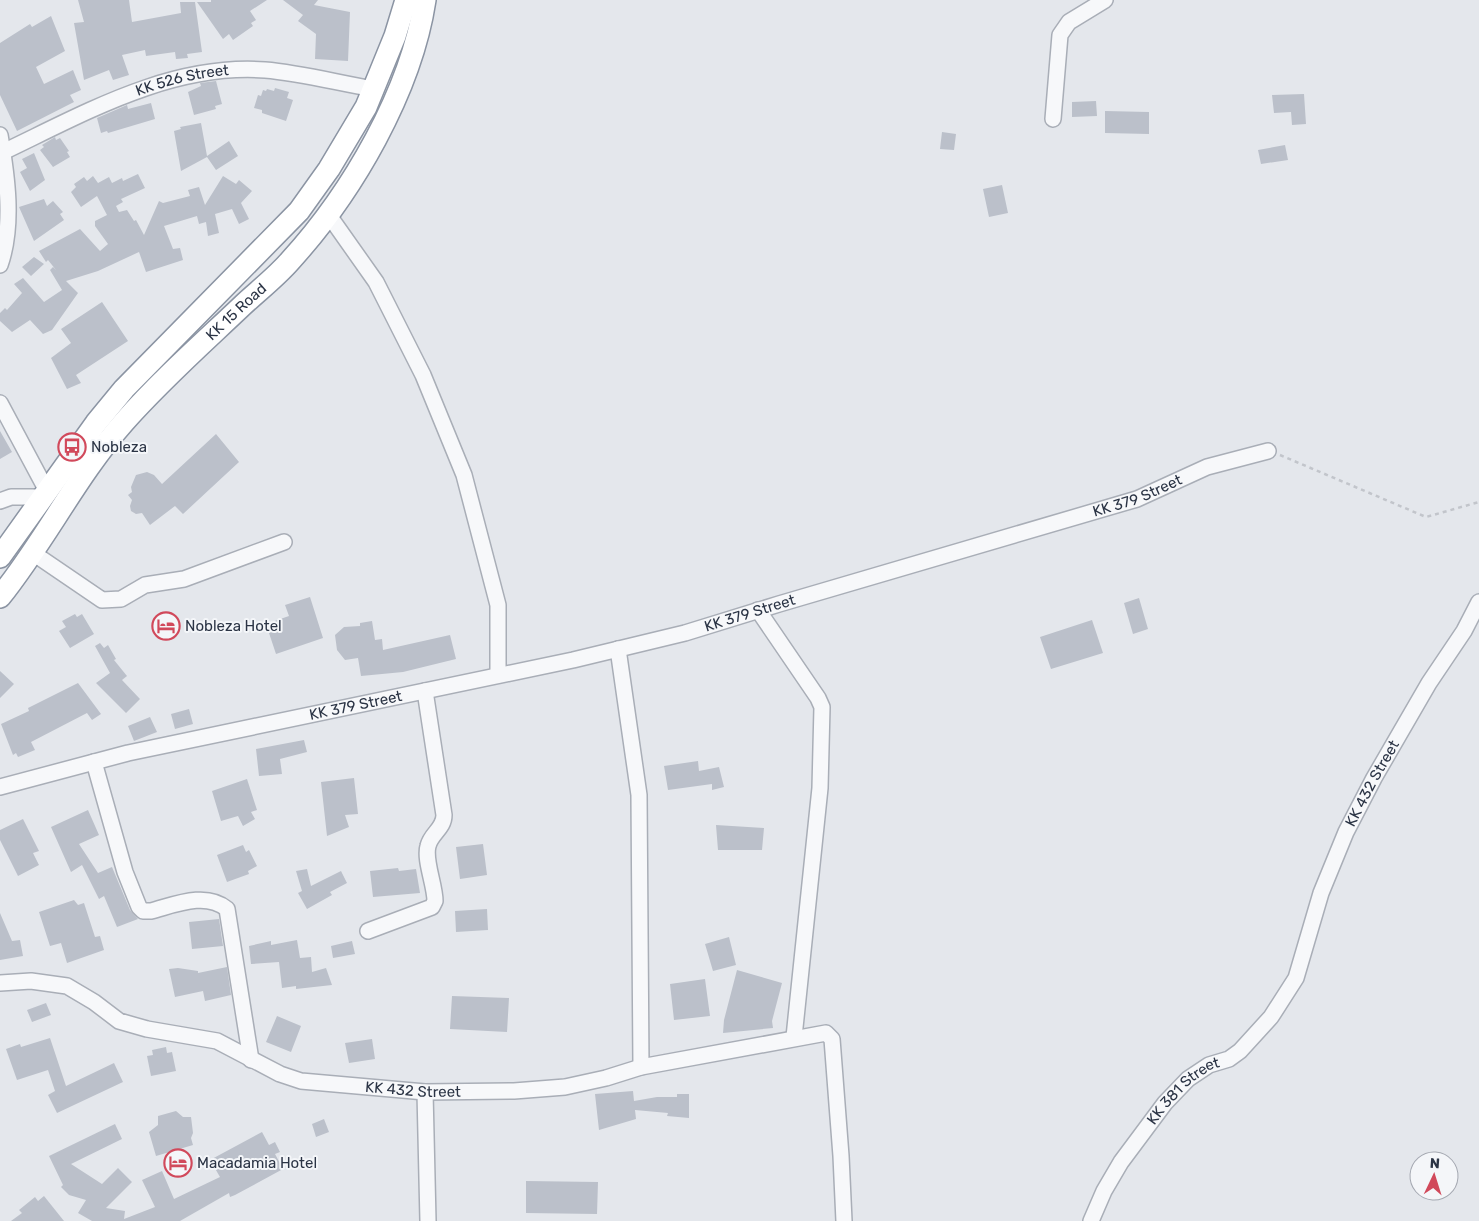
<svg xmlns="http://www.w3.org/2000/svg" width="1479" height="1221" font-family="Rubik,sans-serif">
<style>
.building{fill:#bbc0ca}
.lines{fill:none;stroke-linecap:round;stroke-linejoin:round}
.minor-casing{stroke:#a9aeb7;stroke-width:18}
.highway-casing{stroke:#8b94a3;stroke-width:24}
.path{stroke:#c2c5cb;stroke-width:2.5;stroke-dasharray:4 4;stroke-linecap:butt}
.minor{stroke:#f7f8fa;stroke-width:15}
.highway{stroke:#fff;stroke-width:21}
.labels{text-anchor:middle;stroke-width:4;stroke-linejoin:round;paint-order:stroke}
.street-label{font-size:15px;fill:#2b3445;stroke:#f4f6f9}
.poi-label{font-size:15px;fill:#2b3445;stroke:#f4f6f9;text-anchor:start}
</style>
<rect width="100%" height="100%" fill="#e4e7ec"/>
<!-- building -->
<path class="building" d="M78,0H129L132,22L181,13L180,2H195L202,52L187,54L188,58L176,59L175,52L146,56L145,50L122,55L129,75L113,80L109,70L84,80L74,23L84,22Z
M211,0H267L250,11L256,20L251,23L253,26L233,40L229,34L223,39L197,2H211Z
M283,0H318L314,5L350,12L348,61L315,59L316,34L298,21L303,15Z
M51,16L65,51L36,67L44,84L73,70L81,90L70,95L74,102L17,131L0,95V43L30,24L32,27Z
M216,81L222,104L215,106L216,109L194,115L188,92L201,86L200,83Z
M275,88L289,92L287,98L293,100L286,121L262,113V110L254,108L258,95L261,96L263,90L266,91L267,89L274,91Z
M1304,94L1306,124L1292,125L1291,112L1274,113L1272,95Z
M1096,101L1097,116L1072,117V102Z
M151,103L155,119L108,133L107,131L101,133L97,118L127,105L128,109Z
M1105,111L1149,112V134L1105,133Z
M201,123L207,156L229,141L238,156L216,170L207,157L181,171L174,131L181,129L180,127Z
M942,132L956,134L954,150L940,149Z
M55,137L56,140L60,138L69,151L67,152L70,157L53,167L40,150L44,147L42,145Z
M1285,145L1288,160L1261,164L1258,150Z
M34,153L45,180L30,191L20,172L27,168L22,159Z
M138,174L145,188L121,199L123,202L116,206L119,212L127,210L134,221L136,220L144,235L159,201L163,203L190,196L188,190L199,187L205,205L223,176L236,184L239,180L252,191L241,203L249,219L239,224L232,209L215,214L219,233L208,236L206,222L199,224L197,216L164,226L173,249L180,248L183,260L146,272L139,252L98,271L66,281L78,293L52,330L43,334L30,320L12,332L0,321V313L5,308L7,310L22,293L14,284L23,278L44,302L62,290L50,270L53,267L56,270L48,260L46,262L39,251L80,229L100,251L108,244L95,226V221L107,215L97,196L81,207L71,192L76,187L74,184L84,177L87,181L93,176L98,183L109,177L112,183L122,178L123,181Z
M1002,185L1008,213L989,217L983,189Z
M44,199L47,206L53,201L63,212L60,214L64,220L34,241L19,207Z
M34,257L44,264L31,276L22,267Z
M102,302L128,341L76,375L81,383L67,389L51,358L71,343L61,329Z
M0,431L12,452L0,459Z
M216,434L239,462L183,514L175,506L150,525L142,513L136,514L131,511L130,506L132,500L128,495L132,492L131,487L136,475L147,472L154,475L162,484Z
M310,597L323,638L276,654L266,624L289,616L285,605Z
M1139,598L1148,629L1133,634L1124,603Z
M75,614L77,617L82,614L94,634L70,648L59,631L66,627L62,621Z
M1092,620L1103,653L1051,669L1040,637Z
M372,621L375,640L382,639L383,650L450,635L456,659L403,672L361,676L358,658L345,660L337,650L335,635L344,627L360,626V623Z
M100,643L104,648L108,645L116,659L114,660L127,676L122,680L140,699L126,713L96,683L110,673L95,646Z
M0,671L14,684L0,698Z
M78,683L101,714L92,720L87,713L31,742L35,750L18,757L16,753L13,755L1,724L29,711L28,708Z
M189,709L193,724L175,729L171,714Z
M150,717L157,732L134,741L128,726Z
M304,740L307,752L280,759L282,774L259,776L256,749Z
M698,761L699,771L719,767L724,787L712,790V784L668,790L664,766Z
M354,778L358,814L345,815L349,827L327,836L321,782Z
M247,779L257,810L251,812L255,819L243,826L238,816L221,821L212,791Z
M88,810L99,835L79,844L98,873L112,867L130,910L138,919L117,927L104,896L99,899L82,865L71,872L51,827Z
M23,819L39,851L33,853L39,865L18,876L0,840V830Z
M716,825L764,828L762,850H718Z
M483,844L487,875L460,879L456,847Z
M243,845L246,852L249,850L257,866L248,871L249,874L227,882L217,855Z
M398,868L399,871L416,869L420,893L373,897L370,871Z
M307,869L311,886L341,871L347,883L330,892L332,895L307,909L298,893L302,891L296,871Z
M74,900L78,905L84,903L95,937L100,936L104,950L67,963L61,943L50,946L39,912Z
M487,909L488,930L456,932L455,911Z
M0,913L12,941L20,940L23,956L0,960Z
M219,919L223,946L192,949L189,922Z
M729,937L736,965L713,971L705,944Z
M297,940L300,958L311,957L312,972L326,968L332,985L296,989V986L282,988L279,962L251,964L249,946L271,941V945Z
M352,941L355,954L333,958L331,946Z
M227,967L231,995L205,1001L203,991L175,997L169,969L178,968L198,971V973Z
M737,970L782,983L772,1021L773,1028L723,1033L724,1020Z
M705,979L710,1016L674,1020L670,984Z
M452,996L509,998L507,1032L450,1029Z
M46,1003L51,1015L32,1022L27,1010Z
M277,1016L301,1026L291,1052L266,1042Z
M50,1038L66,1086L114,1063L123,1082L57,1113L48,1095L55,1091L48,1070L17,1080L6,1049L20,1044L21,1047Z
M372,1039L375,1059L349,1063L345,1043Z
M166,1047L167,1053L172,1052L176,1071L151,1076L147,1056L153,1055L152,1050Z
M633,1091L634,1101L657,1097H677V1094H689V1118L667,1116L668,1113L635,1110L636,1119L599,1130L595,1094Z
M176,1111L183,1117H191L193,1133L191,1138L193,1145L156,1156L149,1132L158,1125V1116Z
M324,1119L329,1132L316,1137L312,1124Z
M115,1124L122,1139L71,1164L102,1184L118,1168L132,1182L106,1208L125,1211L124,1219L155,1207L142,1180L162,1171L174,1199L220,1177L210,1160L262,1132L269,1145L275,1142L280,1152L275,1154L283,1169L235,1195L230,1197L229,1193L180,1221H92L78,1213L86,1200L69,1195L61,1187L63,1185L49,1156Z
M526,1181L598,1182L597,1214L526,1213Z
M44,1196L64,1221H11L22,1213L19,1210L35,1197L38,1201Z"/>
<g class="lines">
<!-- minor casing -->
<g class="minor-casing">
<g id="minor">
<path d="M1053,119L1060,35L1069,22L1105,0"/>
<path d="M0,135C7,176 14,225 0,265"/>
<path id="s1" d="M3,152C85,113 171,63 265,70C301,73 338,83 374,89"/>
<path d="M328,214L376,282L423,375L464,475L498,605V675"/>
<path d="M0,403L47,491"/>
<path d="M0,501L11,497H43"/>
<path d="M33,553L102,600L121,599L145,585L184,579L284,542"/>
<path d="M758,610L818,698L822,707L820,788L794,1037"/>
<path d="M618,649L639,795L641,1067"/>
<path d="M94,762L125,872L139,907L143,911H151C174,905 206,891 227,909L251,1060"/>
<path id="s2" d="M0,787L128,753L573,660L685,633L779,604L1137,499L1207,467L1268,451"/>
<path d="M368,931L432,907L435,901C435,885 424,860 428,846C431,833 444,829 444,815L425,691"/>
<path id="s3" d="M0,983L31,981L67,986L94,1002L119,1021L147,1029L217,1041L280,1074L301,1081L425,1092L514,1091L565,1087L606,1078L641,1067L826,1033L832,1039L841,1156L844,1221"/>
<path d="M425,1092L428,1221"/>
<path id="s4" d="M1091,1221L1104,1191L1121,1162L1165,1103L1188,1079L1209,1065L1229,1059L1240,1051L1271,1017L1296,978L1321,893L1346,832L1374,778L1429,683L1464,631L1479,602"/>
</g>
</g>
<!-- highway casing -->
<g class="highway-casing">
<g id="highway">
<path d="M0,557L96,423L124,389L299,211L329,169L366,107L395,36L406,0"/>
<path id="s5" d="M0,597C45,541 77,475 124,422C161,380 203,343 243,305C258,291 276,277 290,261C352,193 411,92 425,0"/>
</g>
</g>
<!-- path -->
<path class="path" d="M1280,455L1426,517L1479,502"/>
<!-- minor -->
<use href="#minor" class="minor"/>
<!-- highway -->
<use href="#highway" class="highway"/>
</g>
<!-- icons -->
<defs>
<g id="bus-ring" transform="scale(1.4375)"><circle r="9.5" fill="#f4f6f9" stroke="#d1495b" stroke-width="1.5"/><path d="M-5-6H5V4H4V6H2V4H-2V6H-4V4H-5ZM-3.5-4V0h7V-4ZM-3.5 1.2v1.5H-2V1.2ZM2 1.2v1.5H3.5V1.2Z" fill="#d1495b"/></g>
<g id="hotel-ring" transform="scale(1.4375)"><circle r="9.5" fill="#f4f6f9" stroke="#d1495b" stroke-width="1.5"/><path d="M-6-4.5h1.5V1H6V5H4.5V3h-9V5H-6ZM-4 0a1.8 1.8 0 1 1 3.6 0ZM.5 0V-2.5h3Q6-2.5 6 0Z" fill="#d1495b"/></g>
</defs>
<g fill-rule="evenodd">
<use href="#bus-ring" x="72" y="447"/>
<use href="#hotel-ring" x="166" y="626"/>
<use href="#hotel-ring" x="178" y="1163"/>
</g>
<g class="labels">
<!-- street labels -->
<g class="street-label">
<text dy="5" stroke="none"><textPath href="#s1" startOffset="194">KK 526 Street</textPath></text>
<text dy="5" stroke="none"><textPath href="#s5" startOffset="372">KK 15 Road</textPath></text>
<text dy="5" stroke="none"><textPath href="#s2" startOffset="1175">KK 379 Street</textPath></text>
<text dy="5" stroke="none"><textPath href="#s2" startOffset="770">KK 379 Street</textPath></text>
<text dy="5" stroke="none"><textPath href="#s2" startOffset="365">KK 379 Street</textPath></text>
<text dy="5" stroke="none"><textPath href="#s4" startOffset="535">KK 432 Street</textPath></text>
<text dy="5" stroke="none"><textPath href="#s3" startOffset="436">KK 432 Street</textPath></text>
<text dy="5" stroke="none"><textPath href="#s4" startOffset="162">KK 381 Street</textPath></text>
</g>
<!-- poi labels -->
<g class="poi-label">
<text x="91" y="452">Nobleza</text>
<text x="185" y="631">Nobleza Hotel</text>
<text x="197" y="1168">Macadamia Hotel</text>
</g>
</g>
<!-- north arrow -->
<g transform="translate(1434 1176) rotate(4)"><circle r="24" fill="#f4f6f9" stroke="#a4a8b1"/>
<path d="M0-4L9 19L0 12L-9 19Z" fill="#d1495b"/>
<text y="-8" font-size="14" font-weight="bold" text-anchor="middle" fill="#2b3445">N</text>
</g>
</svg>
